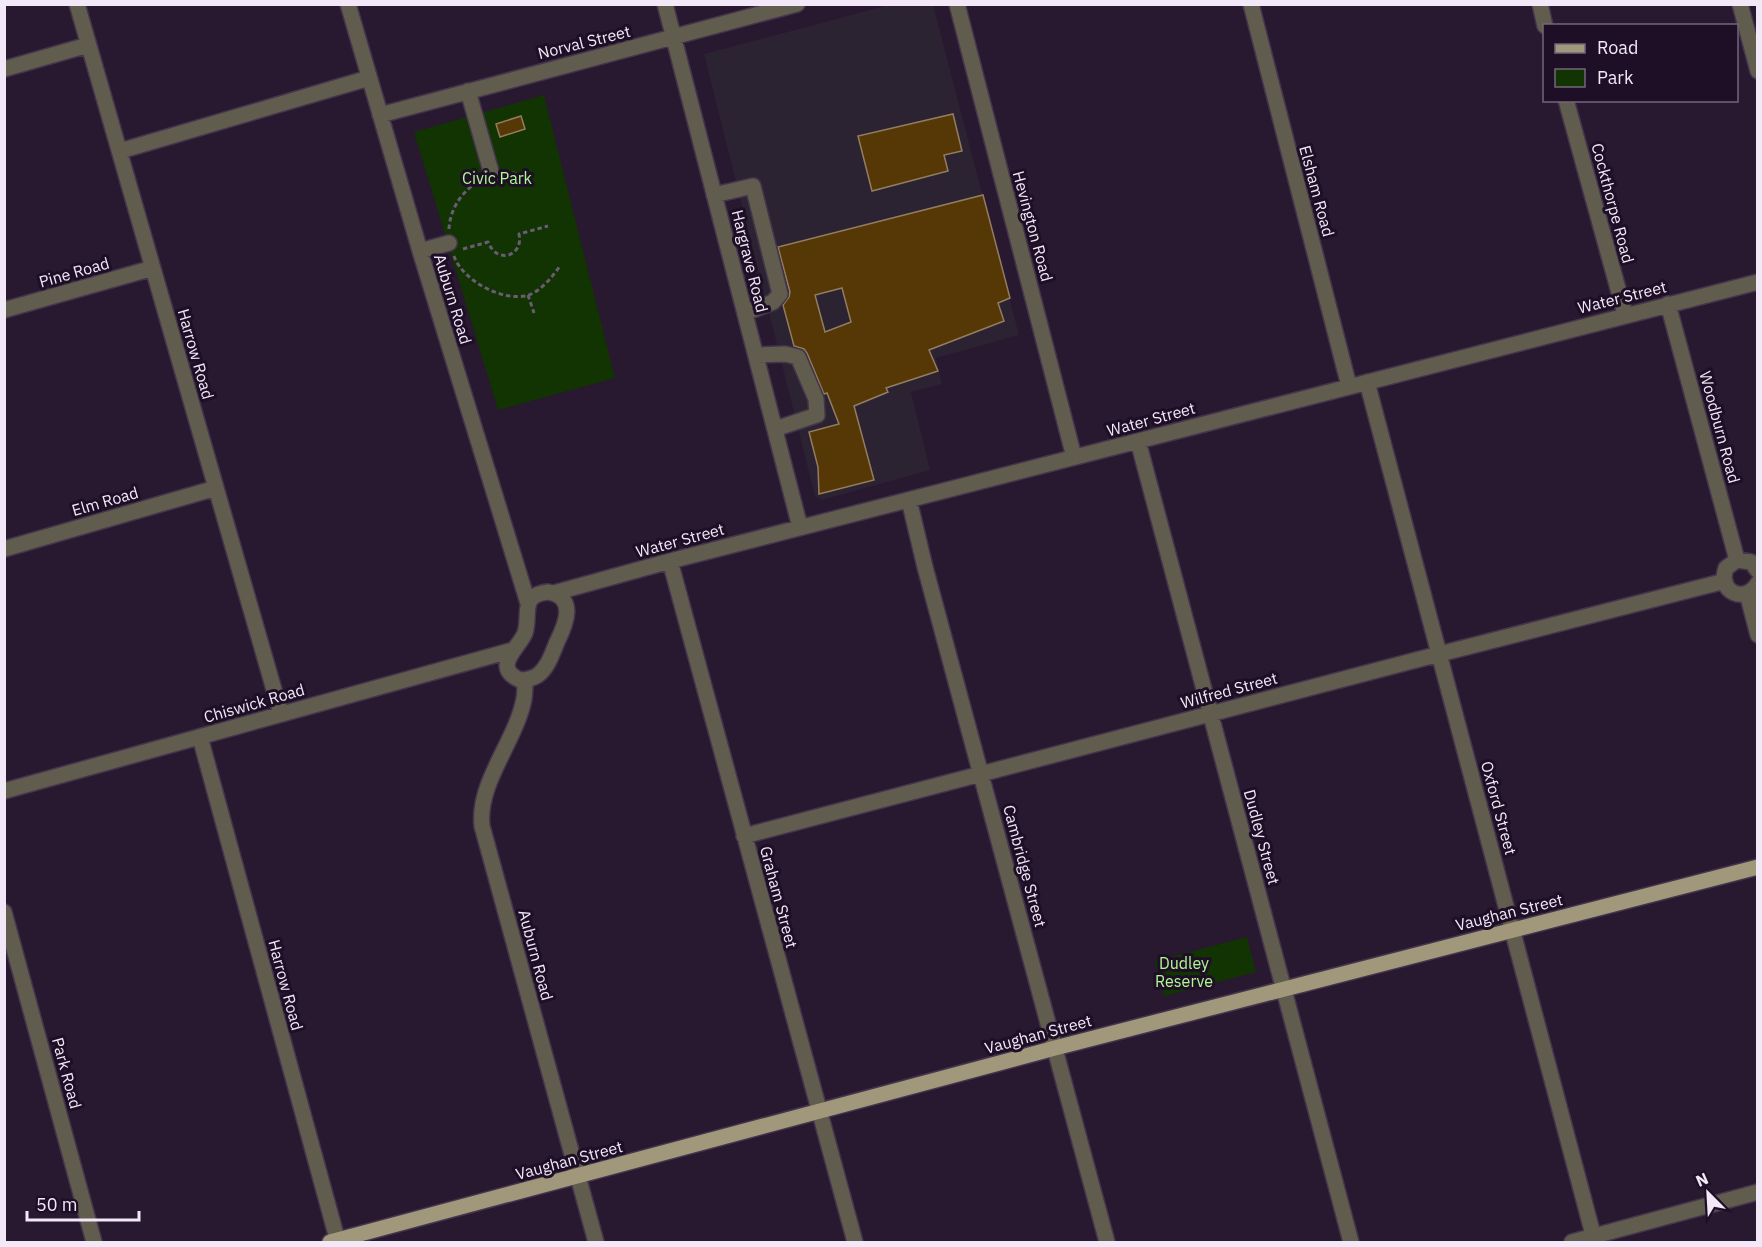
<svg xmlns="http://www.w3.org/2000/svg" width="1762" height="1247" font-family="'IBM Plex Sans',sans-serif">
<style>
.medical{fill:#2b2332}
.green{fill:#123402}
.building{fill:#563706;stroke:#937d61;stroke-width:1.5;fill-rule:evenodd}
.lines{fill:none;stroke-linecap:round;stroke-linejoin:round}
.minor-casing{stroke:#44354c;stroke-width:18}
.major-casing{stroke:#44354c;stroke-width:18}
.path{stroke:#6a5c72;stroke-width:3;stroke-dasharray:4.5 3;stroke-linecap:butt}
.minor{stroke:#605c4e;stroke-width:15}
.major{stroke:#a1987c;stroke-width:15}
.labels{text-anchor:middle;stroke-width:6;stroke-linejoin:round;paint-order:stroke}
.street-label{font-size:16px;fill:#f2e8f8;stroke:#1e0f26}
.park-label{font-size:16px;fill:#aef992;stroke:#1e0f26}
</style>
<rect width="100%" height="100%" fill="#281830"/>
<!-- medical -->
<path class="medical" d="M889,5H933L1019,335L936,358L942,384L911,392L930,470L822,500L815,496L704,54Z"/>
<!-- green -->
<path class="green" d="M544,95L615,378L498,410L414,132Z
M1247,937L1256,972L1164,996L1155,961Z"/>
<!-- building -->
<path class="building" d="M953,114L962,151L944,155L948,171L872,191L858,136Z
M521,116L525,129L500,137L496,124Z
M983,195L1010,298L998,303L1004,321L929,350L938,371L886,388L888,392L854,406L874,480L819,494L818,467L809,432L839,424L827,393L824,394L807,353L804,349L794,346L783,305L789,297L790,292L778,247ZM842,288L851,322L825,332L815,295Z"/>
<g class="lines">
<!-- minor casing -->
<g class="minor-casing">
<path id="minor" d="M77,4L281,714
M348,4L420,251L528,603
M665,4L800,527
M957,4L1074,457
M1251,4L1349,386
M1540,4L1545,26
M1740,4L1758,71
M4,69L88,45
M468,91L492,175
M1566,100L1625,314
M380,115L797,4
M120,151L369,78
M714,195L753,186L780,294L773,302L745,313
M420,251L449,243
M1668,304L1737,560
M4,310L153,268
M756,355L785,354L798,357L816,399L817,415L775,429
M1367,382L1595,1242
M1138,441L1351,1242
M909,500L925,567L1107,1242
M4,549L216,488
M670,561L855,1242
M1758,571L1751,562L1737,560L1726,568C1717,592 1745,605 1758,583
M548,592C577,597 566,624 557,642C552,654 548,667 538,675C532,679 526,680 520,680C491,667 519,648 525,633C531,614 519,595 548,592Z
M554,593L670,561L1758,282
M1747,593L1758,635
M525,680C525,686 525,693 524,699C516,741 477,783 482,826L596,1242
M200,737L338,1242
M4,791L513,650
M744,836L1420,659L1725,581
M4,912L94,1242
M1572,1242L1758,1192"/>
</g>
<!-- major casing -->
<g class="major-casing">
<path id="major" d="M330,1242L1055,1048L1758,867"/>
</g>
<!-- path -->
<path class="path" d="M505,174L513,173L533,178
M449,229C450,209 462,191 479,181
M463,249L488,242C497,265 524,256 519,234L548,226
M454,256C462,280 503,303 529,295C542,290 552,277 560,266
M528,295L534,313"/>
<!-- minor -->
<use href="#minor" class="minor"/>
<!-- major -->
<use href="#major" class="major"/>
</g>
<g class="labels">
<!-- street labels -->
<g class="street-label">
<text transform="translate(584 42) rotate(-14)" y="6">Norval Street</text>
<text transform="translate(1317 191) rotate(75)" y="6">Elsham Road</text>
<text transform="translate(1613 203) rotate(75)" y="6">Cockthorpe Road</text>
<text transform="translate(1033 226) rotate(75)" y="6">Hevington Road</text>
<text transform="translate(750 261) rotate(76)" y="6">Hargrave Road</text>
<text transform="translate(74 272) rotate(-16)" y="6">Pine Road</text>
<text transform="translate(1622 297) rotate(-14)" y="6">Water Street</text>
<text transform="translate(453 299) rotate(73)" y="6">Auburn Road</text>
<text transform="translate(196 354) rotate(74)" y="6">Harrow Road</text>
<text transform="translate(1151 419) rotate(-15)" y="6">Water Street</text>
<text transform="translate(1720 427) rotate(75)" y="6">Woodburn Road</text>
<text transform="translate(105 501) rotate(-16)" y="6">Elm Road</text>
<text transform="translate(680 540) rotate(-15)" y="6">Water Street</text>
<text transform="translate(1229 690) rotate(-15)" y="6">Wilfred Street</text>
<text transform="translate(254 703) rotate(-16)" y="6">Chiswick Road</text>
<text transform="translate(1499 808) rotate(75)" y="6">Oxford Street</text>
<text transform="translate(1262 837) rotate(75)" y="6">Dudley Street</text>
<text transform="translate(1025 866) rotate(75)" y="6">Cambridge Street</text>
<text transform="translate(779 897) rotate(75)" y="6">Graham Street</text>
<text transform="translate(1509 912) rotate(-14)" y="6">Vaughan Street</text>
<text transform="translate(536 955) rotate(75)" y="6">Auburn Road</text>
<text transform="translate(286 985) rotate(75)" y="6">Harrow Road</text>
<text transform="translate(1038 1034) rotate(-15)" y="6">Vaughan Street</text>
<text transform="translate(67 1073) rotate(75)" y="6">Park Road</text>
<text transform="translate(569 1160) rotate(-15)" y="6">Vaughan Street</text>
</g>
<!-- park labels -->
<g class="park-label">
<text x="497" y="184">Civic Park</text>
<text x="1184" y="969">Dudley<tspan x="1184" dy="18">Reserve</tspan></text>
</g>
</g>
<!-- border -->
<rect width="1762" height="1247" fill="none" stroke="#f2e8f8" stroke-width="12"/>
<!-- legend -->
<rect x="1543" y="24" width="195" height="78" fill="#1e0f26" stroke="#73667a" stroke-width="1.5"/>
<rect x="1555" y="44" width="30" height="9" fill="#a1987c" stroke="#73667a" stroke-width="1.5"/>
<text x="1597" y="54" font-size="18" fill="#f2e8f8">Road</text>
<rect x="1555" y="69" width="30" height="18" fill="#123402" stroke="#73667a" stroke-width="1.5"/>
<text x="1597" y="84" font-size="18" fill="#f2e8f8">Park</text>
<!-- north arrow -->
<g transform="translate(1708 1193) rotate(336)" stroke="#1e0f26" stroke-width="4.5" paint-order="stroke">
<path d="M0-4.5L10 22L0 15L-10 22Z" fill="#f2e8f8"/>
<text y="-9" font-size="16" font-weight="bold" text-anchor="middle" fill="#f2e8f8">N</text>
</g>
<!-- scale -->
<path d="M27 1211v9h112v-9" fill="none" stroke="#f2e8f8" stroke-width="3"/>
<text x="36" y="1211" font-size="18" fill="#f2e8f8" stroke="#1e0f26" stroke-width="4.5" paint-order="stroke">50 m</text>
</svg>
